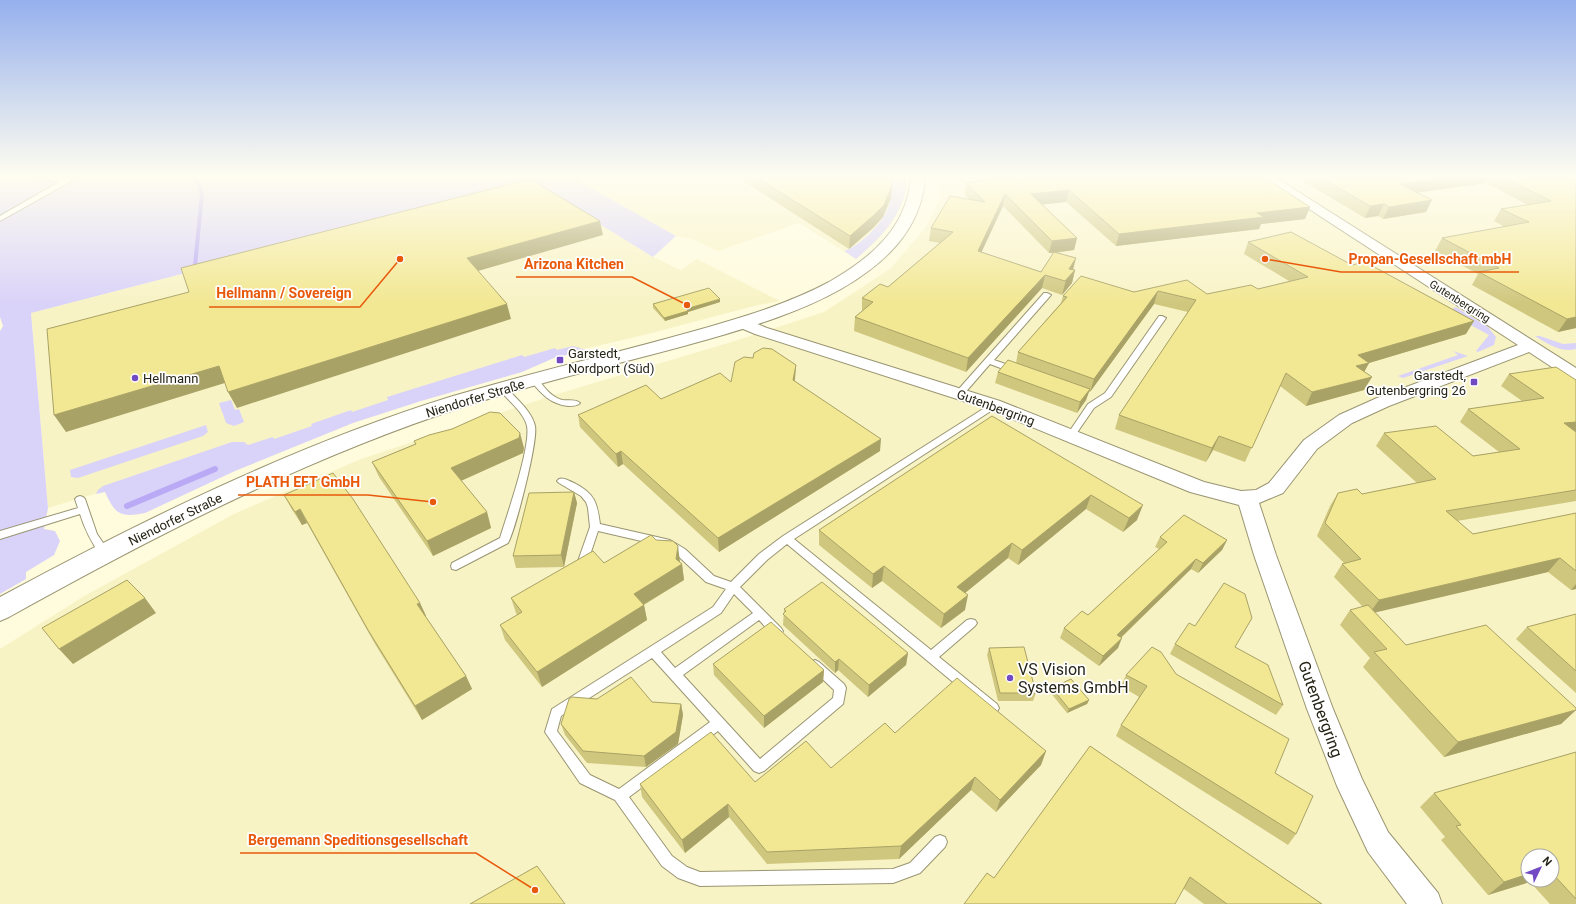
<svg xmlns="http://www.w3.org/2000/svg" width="1576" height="904" font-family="Roboto,sans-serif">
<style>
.built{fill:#f8f3c5;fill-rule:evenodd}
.green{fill:#dad3f9}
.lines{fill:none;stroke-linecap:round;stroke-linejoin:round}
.stream-far1{stroke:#baaaf5;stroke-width:4}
.stream{stroke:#baaaf5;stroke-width:6}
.service-casing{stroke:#999572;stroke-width:2}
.minor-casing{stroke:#999572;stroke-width:2}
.secondary-casing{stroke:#999572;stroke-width:2}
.service{fill:#fff;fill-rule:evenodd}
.minor{fill:#fff;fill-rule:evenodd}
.secondary{fill:#fff;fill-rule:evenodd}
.wall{fill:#d0c77e;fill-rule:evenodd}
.shaded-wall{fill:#a9a266}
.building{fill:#f2e792;stroke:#a9a266}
.poi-dot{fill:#724bc4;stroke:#fff;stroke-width:1.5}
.labels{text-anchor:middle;stroke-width:3.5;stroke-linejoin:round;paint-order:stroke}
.far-street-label{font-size:11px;fill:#272517;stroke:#fff}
.poi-label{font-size:13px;fill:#272517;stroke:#fff;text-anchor:start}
.street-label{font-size:13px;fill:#272517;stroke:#fff}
.near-poi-label{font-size:16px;fill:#272517;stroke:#fff;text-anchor:start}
.near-street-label{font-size:16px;fill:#272517;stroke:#fff}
.leader{fill:none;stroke:#e8590c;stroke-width:1.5}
.callout-dot{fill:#e8590c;stroke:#fff;stroke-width:1.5}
.callout-label{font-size:14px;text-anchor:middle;font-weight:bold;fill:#e8590c;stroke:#fff;stroke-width:3.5;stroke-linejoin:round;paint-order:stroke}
</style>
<rect width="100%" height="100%" fill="#fffbdd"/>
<!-- built -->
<path class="built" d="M580,177H907L904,199L899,211L889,227L876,242L856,259L799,223L718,251L695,240L676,236L575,179Z
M938,177H1576V904H0V649L86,595L234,514L361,459L554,395L738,340L824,312L890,269L926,227L940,198ZM1528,856H1552V880H1528Z
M533,183L653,257L681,270L697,259L780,301L754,306L648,334L584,349L576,348L48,508L31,313Z"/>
<!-- green -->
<path class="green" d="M0,177H69L0,217Z
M77,177H580L575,179L676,236L653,257L533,183L31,313L48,508L44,529L55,531L60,541L54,555L26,572V579L0,594V331L3,326L0,317V221Z
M891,177H907C906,213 882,236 856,259L844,251C861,245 881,225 888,208C892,198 891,188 891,177Z
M1456,307L1488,327L1496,337L1494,345L1478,352L1476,351L1489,335L1454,316L1450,310Z
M1535,336H1540L1563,344L1576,343V349C1562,353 1547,344 1535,336Z
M573,346L586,350L554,358L522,372L421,401L353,423L235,471L145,513C120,518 115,514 105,492L96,494L98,490L103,486L232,442H244L248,445L273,437L274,439L312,426L311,424L351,410L352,412L388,400L387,397L522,355L524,357L555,348L557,350Z
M1453,351L1468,356L1403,378L1398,376L1458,355Z
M231,400L235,410L239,409L244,422L234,426L226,423L219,403Z
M206,425L208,432L203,436L78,478L71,477L70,470Z"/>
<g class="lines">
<!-- stream-far1 -->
<path class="stream-far1" d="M193,177L199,185L202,194L195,266"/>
<!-- stream -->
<path class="stream" d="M127,506L215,469"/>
<!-- service casing -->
<g class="service-casing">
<path id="service" d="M36,177H49L64,180L69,177H76L68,183L0,221V216L59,182Z
M1044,293H1047L1051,295L994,360L1017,368L1018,370L1017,372H1011L990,364L963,395H957L956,393L957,391Z
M1159,316H1162L1166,318L1111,397L1094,408L1074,437H1068L1067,435L1088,404L1105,393Z
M532,379H538C544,387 551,397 562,400C568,401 576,399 580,403C577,406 573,406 568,406C551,404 541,394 531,381Z
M500,387H506C515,398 532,411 535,426C538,441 516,528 508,543L456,570L452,569L451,566L452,563L500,538C507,515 531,447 527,426C524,412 507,400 499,389Z
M994,402L998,405L997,407L794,539L931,650L967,620L971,619L975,620L977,623L975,626L939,657L997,704L999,708L997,712L993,713L989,712L787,544L767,560L740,587L781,628L783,631L781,634C772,637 765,626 759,620L683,675L760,759L833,698L834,690L811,668L809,665L811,662L815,660L819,662L844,684L846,688L843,704L764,771L759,773L754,771L718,731L629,797L672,856L687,867L700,872L893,869L910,863L935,837L940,835L945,837L947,842L945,847L920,873L893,883L700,886L678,878L662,866L615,800L580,783L545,732L552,709L713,607L726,589L706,582L677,555L663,546L598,531L586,567L579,569L575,568L574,565L578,561L590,527L588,508L586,502L581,496L559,483L557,481L559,479C564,477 569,481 574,483C595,494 597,502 600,524L670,540L685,549L714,576L731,582L759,554L783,536ZM734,594L753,613L675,668L661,652L721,613ZM652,658L710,722L619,789L590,775L557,731L561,716Z
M80,496L83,497L85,499L97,534L110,553L109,556H101C92,543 85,530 80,514L0,539V531L78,508L75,499L77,497Z"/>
</g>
<!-- minor casing -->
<g class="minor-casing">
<path id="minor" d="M1260,177H1275L1576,368V380L1570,379L1529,352L1389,406L1352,423L1317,449L1283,493L1259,503L1276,555L1333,709L1362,779L1388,832L1438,893L1442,904H1407L1368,852L1337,786L1307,709L1254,555L1239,505L1190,492L988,409L755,334L736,326L734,323L736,320H748L767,328L1000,401L1204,482L1241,491L1256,490L1269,483L1304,440L1339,415L1377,398L1518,345Z"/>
</g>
<!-- secondary casing -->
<g class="secondary-casing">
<path id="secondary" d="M911,177H925C922,230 884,264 841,289C800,312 754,326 709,339C628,362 546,380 466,406C306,458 156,535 9,617L0,621V597C145,519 295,445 453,396C534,372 617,353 698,330C743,317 788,304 829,282C871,258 907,228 911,177Z"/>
</g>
<!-- service -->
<use href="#service" class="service"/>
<!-- minor -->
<use href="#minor" class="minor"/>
<!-- secondary -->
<use href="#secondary" class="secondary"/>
</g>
<!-- wall -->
<path class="wall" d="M737,177H892L891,198L883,217L873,228L849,249Z
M979,177H1264L1310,207L1305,219L1261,224L1259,229L1116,246L1066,202L1042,204L1077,238L1074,250L1056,253L1073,270H1075L1072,283L1062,295L1042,288L966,372L854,331L855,317L862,311V298L888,287L940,243L929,241L931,228L969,200L965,195L966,183L978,182ZM1003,206L1049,253H1054L1041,272L981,252Z
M1296,177H1576V328L1558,332L1472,285L1478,274L1435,251L1442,238L1505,227L1494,221L1501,209L1528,205L1486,183L1417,192L1426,212L1383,219L1378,216L1365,218Z
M1248,242L1466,334L1369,363L1364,372V390L1306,406L1280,386L1245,462L1213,450L1206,462L1115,429L1119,415L1188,312L1154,304L1090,392H1089L1086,400L1077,413L995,383L998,372L1016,363L1018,352L1061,303L1063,296L1134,292L1187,280L1207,294L1258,289L1289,281L1244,254Z
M720,302L688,312V314L665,321L653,308V304Z
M796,365L795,381L880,451L719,552L623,464L618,467L580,427L578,415L661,399L731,382Z
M1509,374L1576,380V501L1457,521L1473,534L1576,513V589L1571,590L1548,572L1375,612L1406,645L1576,708V710L1561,724L1444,757L1363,667L1370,658L1340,625L1350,610L1363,607L1334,577L1342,564L1344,563L1317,536L1330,506L1338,493L1362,494L1417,483L1376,446L1384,433L1473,456L1499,452L1460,422L1468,409L1522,401L1501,386Z
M992,416L1137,520L1123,532L1086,509L1018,565L1008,558L965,593V610L941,628L882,581L872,588L819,545V530Z
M414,441L524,448L523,453L461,481L487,512L491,528L433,556L379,477L372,462L415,444Z
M574,492L577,503L564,567L516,568L513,556Z
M284,495L420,603L426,616H425L466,676L472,689L422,720L375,644L307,523L302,525L291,508Z
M1160,537L1227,540L1222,550L1198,573L1191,569L1121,638L1118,648L1099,666L1060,638L1064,628L1088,615L1159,549L1155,547Z
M680,562L682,564L684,580L644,605L647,620L542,687L505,640L500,625L517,615L516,613L511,598L604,563Z
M784,609L908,653L906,665L868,697L838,670L835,673L783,625Z
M1576,614V693L1516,639L1527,627Z
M1175,644L1235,648L1283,705L1276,715L1170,654Z
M989,648L1036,693L1033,701H998L987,655Z
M713,664L824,670L823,682L764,728L714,675Z
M1176,674L1275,773L1296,834L1288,845L1116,736L1121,725L1139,697L1121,686L1126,675Z
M1052,688L1089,700L1087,704L1067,713L1050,692Z
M652,702L681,704L683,715L678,744L646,767L587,763L565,735L561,724Z
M895,733L1046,751L1041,765L996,812L971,790L899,859L767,864L729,817L685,853L642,797L640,784L755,782L831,768Z
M1090,746L1322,904H1204L1184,889L994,878Z
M1576,752V904H1550L1530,882L1488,895L1441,840L1445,837L1420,807L1434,793ZM1552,856V880H1528Z"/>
<!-- shaded-wall -->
<path class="shaded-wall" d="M1450,177H1489L1486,183L1394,196L1400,184Z
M892,185L891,198L883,217L873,228L849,249L850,236Z
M1069,190L1066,202L1028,206L1031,194Z
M1005,194L1003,206L976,264L978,251Z
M1432,200L1426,212L1383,219L1389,207Z
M1384,204L1378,216L1365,218L1370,206Z
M1310,207L1305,219L1261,224L1259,229L1116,246L1119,234L1257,213Z
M600,221L603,235L471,273L467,258Z
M1077,238L1074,250L1049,253L1052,241Z
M1076,258L1073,270H1075L1072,283L1062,295L1069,269Z
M1045,275L1042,288L966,372L968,358Z
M1158,291L1154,304L1090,392L1094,379Z
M720,299V302L688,312V314L665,321L664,318L686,309Z
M507,304L511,319L237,408L228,392Z
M1576,317V328L1558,332L1567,319Z
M1474,321L1466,334L1369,363L1362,376L1349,380L1358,355Z
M796,365L795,377L793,393V380Z
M219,366L228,382L66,432L54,415Z
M1372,377L1364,390L1306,406L1312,392Z
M1090,389L1086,400L1077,413L1080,402Z
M1576,422V433L1564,423Z
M520,433L524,448L523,453L456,483L451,468Z
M1219,436L1213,450L1206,462L1212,448Z
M881,439L880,451L719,552L718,538Z
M621,451L623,464L618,467L616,454Z
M574,492L577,503L564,567L561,555Z
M1091,495L1086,509L1018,565L1022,550Z
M1143,505L1137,520L1123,532L1129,518Z
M300,509L307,523L302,525L295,512Z
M487,512L491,528L433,556L427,541Z
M1227,540L1222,550L1198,573L1203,563Z
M1012,543L1008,558L954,602L957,587Z
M678,546L680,562L679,566L682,564L684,580L636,609L634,594L676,559Z
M1560,558L1548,572L1369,614L1379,600Z
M1196,559L1191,569L1113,645L1117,635Z
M884,566L882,581L872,588L873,574Z
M1576,584V589L1571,590Z
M968,595L965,610L941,628L944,614Z
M145,598L156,613L73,664L59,649Z
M420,603L426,616L423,618L417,604Z
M644,605L647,620L542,687L537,672Z
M1122,638L1118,648L1099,666L1103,656Z
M908,653L906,665L868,697L869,685Z
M839,659L838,670L835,673V662Z
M824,670L823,682L764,728V716Z
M466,676L472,689L422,720L415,706Z
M1089,700L1087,704L1067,713L1069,709Z
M681,704L683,715L678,744L646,767L644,756Z
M1576,710L1561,724L1444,757L1458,742Z
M1046,751L1041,765L996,812L1000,800Z
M975,777L971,790L899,859L901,846Z
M728,804L729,817L685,853L682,840Z
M1528,874V880H1532L1530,882L1488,895L1504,882Z"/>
<!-- building -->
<path class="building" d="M756,177H892V185L884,205L874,215L850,236Z
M981,177H1264L1310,207L1257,213L1264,217L1119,234L1069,190L1031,194L1077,238L1052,241L1005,194L978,251L1041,272L1054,252L1076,258L1069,269L1075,270L1065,281L1045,275L968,358L855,317L873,302L862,298L880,284L888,287L953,232L931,228L950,196L985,202L966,183L985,181Z
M1320,177H1450L1400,184L1432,200L1389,207L1384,204L1370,206Z
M1504,177H1576V317L1567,319L1479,272L1499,268L1442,238L1529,222L1501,209L1551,201Z
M530,179L600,221L467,258L507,304L228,392L219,366L54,415L47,329L189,292L181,268Z
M1291,232L1352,265L1365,262L1474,321L1358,355L1369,363L1356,366L1372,377L1312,392L1286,373L1252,448L1219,436L1212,448L1119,415L1196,300L1158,291L1094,379L1018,352L1067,297L1063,296L1081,276L1134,292L1187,280L1207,294L1251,285L1258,289L1308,277L1248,242Z
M709,288L720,299L686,309L688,311L664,318L653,304Z
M763,348L772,349L796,365L793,380L881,439L718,538L621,451L616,454L578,415L646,385L661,399L720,373L731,382L735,362L744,357L753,358L754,353Z
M1008,360L1090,389L1080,402L998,372Z
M1556,367L1576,380V422L1564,423L1576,432V490L1446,511L1473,534L1576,513V571L1560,558L1379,600L1342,564L1361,559L1325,523L1338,493L1357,489L1362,494L1436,479L1384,433L1436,426L1473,456L1520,449L1468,409L1544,398L1509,374Z
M490,412L500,413L520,433L519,438L451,468L487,512L427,541L372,462L416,444L414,441L429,435L452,429Z
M992,416L1143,505L1129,518L1091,495L1022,550L1012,543L957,587L968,595L944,614L884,566L873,574L819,530Z
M333,473L353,499L420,603L417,604L466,676L415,706L368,630L300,509L295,512L284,495Z
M574,492L561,555L513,556L529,493Z
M1184,515L1227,540L1203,563L1196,559L1117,635L1122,638L1103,656L1064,628L1082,611L1088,615L1167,542L1160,537Z
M651,535L656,540L673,541L678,546L676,559L682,564L634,594L644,605L537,672L500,625L522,612L511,598L593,551L604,563Z
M127,580L145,598L59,649L42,628Z
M822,582L908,653L869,685L839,659L835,662L783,614L786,611L784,609Z
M1224,583L1245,594L1252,618L1235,647L1268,665L1283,705L1175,644L1189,623L1195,626Z
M1368,605L1406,645L1486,625L1576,708V710L1458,742L1374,652L1387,649L1350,610Z
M1576,614V671L1527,627Z
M771,622L824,670L764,716L713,664Z
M1024,647L1036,693H1000L989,648Z
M1152,647L1161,652L1176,674L1289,739L1275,773L1313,796L1296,834L1121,725L1147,686L1126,675Z
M631,677L652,702L681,704L676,732L644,756L583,751L561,724L569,699L572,697L597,699Z
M957,678L1046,751L1000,800L975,777L901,846L767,852L728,804L682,840L640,784L711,732L755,782L806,741L831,768L885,723L895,733Z
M1071,679L1089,700L1069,709L1052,688Z
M1090,746L1322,904H1227L1190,877L1175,904H964L987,873L994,878Z
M1576,752V899L1552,873V856H1528V874L1504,882L1456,826L1461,825L1434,793Z
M537,866L565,904H470Z"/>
<!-- sky -->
<linearGradient id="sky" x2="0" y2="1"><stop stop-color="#95b0ed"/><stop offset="0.58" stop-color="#fffdf0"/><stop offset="1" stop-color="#fffdf0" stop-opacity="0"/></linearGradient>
<rect width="1576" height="304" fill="url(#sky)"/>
<!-- markers -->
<g class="poi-dot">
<rect x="556" y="356" width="8" height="8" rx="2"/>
<circle cx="135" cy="378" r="4"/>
<rect x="1470" y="378" width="8" height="8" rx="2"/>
<circle cx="1010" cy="678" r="4"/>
</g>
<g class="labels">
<!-- far-street labels -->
<g class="far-street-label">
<text transform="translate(1460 301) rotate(32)" y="4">Gutenbergring</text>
</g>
<!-- poi labels -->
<g class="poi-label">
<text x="568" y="358">Garstedt,<tspan x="568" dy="15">Nordport (Süd)</tspan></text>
<text x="1466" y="380" text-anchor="end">Garstedt,<tspan x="1466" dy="15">Gutenbergring 26</tspan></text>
<text x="143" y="383">Hellmann</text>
</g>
<!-- street labels -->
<g class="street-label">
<text transform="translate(475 398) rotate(-17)" y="5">Niendorfer Straße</text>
<text transform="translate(996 407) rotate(20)" y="5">Gutenbergring</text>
<text transform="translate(175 519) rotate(-26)" y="5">Niendorfer Straße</text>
</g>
<!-- near-poi labels -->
<g class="near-poi-label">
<text x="1018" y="675">VS Vision<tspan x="1018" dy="18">Systems GmbH</tspan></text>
</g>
<!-- near-street labels -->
<g class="near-street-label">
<text transform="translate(1321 709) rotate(70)" y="6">Gutenbergring</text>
</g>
</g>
<!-- callouts -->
<path class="leader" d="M1265 259L1341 272H1519M687 305L632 277H516M400 259L360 307H209M433 502L368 495H238M535 890L476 853H240"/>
<g class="callout-dot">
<circle cx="1265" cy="259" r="4"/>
<circle cx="687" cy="305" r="4"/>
<circle cx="400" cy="259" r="4"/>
<circle cx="433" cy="502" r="4"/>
<circle cx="535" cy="890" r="4"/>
</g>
<g class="callout-label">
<text x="1430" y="264">Propan-Gesellschaft mbH</text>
<text x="574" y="269">Arizona Kitchen</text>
<text x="284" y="298">Hellmann / Sovereign</text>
<text x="303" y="487">PLATH EFT GmbH</text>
<text x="358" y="845">Bergemann Speditionsgesellschaft</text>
</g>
<!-- north arrow -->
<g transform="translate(1540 868) rotate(47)"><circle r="19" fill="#ffffff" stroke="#a9a8a2"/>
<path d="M0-3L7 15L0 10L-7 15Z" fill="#724bc4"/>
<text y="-6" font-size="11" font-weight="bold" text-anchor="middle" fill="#272517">N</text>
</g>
</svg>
